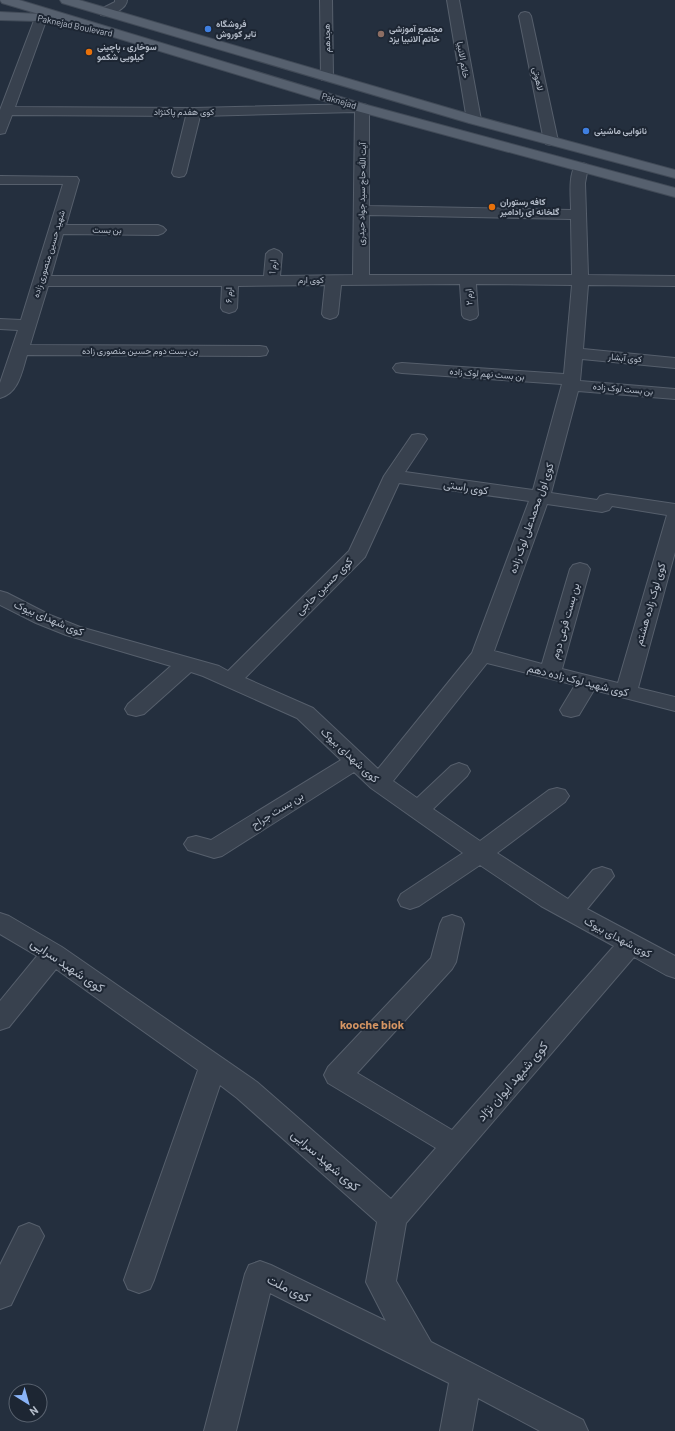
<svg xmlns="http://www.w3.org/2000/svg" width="675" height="1431" font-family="Barlow,Vazirmatn,sans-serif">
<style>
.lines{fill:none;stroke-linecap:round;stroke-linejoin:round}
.minor-casing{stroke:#565f6c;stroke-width:2}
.major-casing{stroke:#414a57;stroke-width:2}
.minor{fill:#38414e;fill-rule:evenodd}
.major{fill:#56606e;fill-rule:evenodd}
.shop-dot{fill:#3f7fe0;stroke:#1d2633;stroke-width:1.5}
.education-dot{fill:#8d6e63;stroke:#1d2633;stroke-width:1.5}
.food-dot{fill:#e8710a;stroke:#1d2633;stroke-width:1.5}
.labels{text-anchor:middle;stroke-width:4;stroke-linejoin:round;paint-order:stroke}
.far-poi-label{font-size:9px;font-weight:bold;fill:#b4bcc9;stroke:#1d2633;text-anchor:start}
.far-street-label{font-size:9px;fill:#b4bcc9;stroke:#1d2633}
.street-label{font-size:11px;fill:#b4bcc9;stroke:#1d2633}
.neighbourhood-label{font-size:12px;font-weight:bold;fill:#d59563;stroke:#1d2633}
.near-street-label{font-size:13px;fill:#b4bcc9;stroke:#1d2633}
</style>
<rect width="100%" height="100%" fill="#242f3e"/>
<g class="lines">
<!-- minor casing -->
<g class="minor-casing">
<path id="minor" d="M115,0H127C127,9 109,17 101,15L99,12L101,9L115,2Z
M320,0H332L333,77L332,80H322L321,77Z
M447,0H459L481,120L479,123H469L467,120Z
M525,12L529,13L531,16L558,141L556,144L551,145L546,144L544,141L519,16L521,13Z
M41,14L45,15L47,18L15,107L194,108L362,104L367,105L369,108V206L571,210C571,196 568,176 576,164L581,163L586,164L588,167L585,183L588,275L675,276V286L588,285L583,349L675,358V368L582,359L580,381L675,389V399L578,391L551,493L597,500L600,496L607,494L675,504V552L638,688L675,697V711L594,690L579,715L571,717L563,715L560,710L575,685L487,663L393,781L417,798L451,766L459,763L467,766L470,771L467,776L433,809L480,841L549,790L557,788L565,790L569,796L565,802L497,853L568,899L593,870L602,867L611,870L614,876L587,909L675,956V978L666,975L634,957L406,1223L396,1281L431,1342L583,1420L588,1431H540L478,1398L472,1431H440L449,1383L270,1293L236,1431H204L245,1274L249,1265L260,1261L271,1265L386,1321L366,1282L377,1222L237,1098L220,1085L154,1280L150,1289L139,1293L128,1289L124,1280L198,1070L56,969L9,1027L0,1030V1001L37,956L0,934V913L9,916L62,947L257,1082L391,1199L436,1148L328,1083L324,1075L328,1067L431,958L440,924L443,918L452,915L461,918L464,924L456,962L452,969L357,1073L452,1130L614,946L541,906L480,865L419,906L410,909L401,906L398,900L401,894L463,853L371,788L354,772L222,856L214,858L188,850L184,844L188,838L196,836L211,840L341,760L297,718L203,676L191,672L144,714L136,716L128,714L125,709L128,704L171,666L66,635L36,623L0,605V591L7,593L50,615L80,627L219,666L228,671L349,551L384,476L412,435L418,434L424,435L427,439L405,472L533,490L562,384L402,373L396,372L393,368L396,364L402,363L564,374L572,285L476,284L478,315L476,318L470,320L464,318L462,315L460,284L341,285L338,314L336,317L330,319L324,317L322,314L325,285L238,286L237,308L235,311L229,313L223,311L221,308L222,286H48L30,345L260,346L266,347L268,351L266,355L260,356L27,355C22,371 19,393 0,398V383L18,330L0,329V319L21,320L63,184H0V176L77,177L79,180L66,225H158L163,227L166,230L163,233L158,235L63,234L51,276H264L266,254L269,251L274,249L279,251L282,254L280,276L353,275L355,112L200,116L186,173L184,176L179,177L174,176L172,173L186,116L12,115L5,133L0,134V110L35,18L37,15ZM369,215L571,219L572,275H369ZM399,483L529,501L472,653L378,769L313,708L245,678L365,557ZM547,504L602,512L609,510L612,506L667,515L618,683L562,669L590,569L587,565L580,563L573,565L570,569L542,664L494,651Z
M29,1223L39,1227L44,1236L11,1305L0,1309V1265L19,1227Z"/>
</g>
<!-- major casing -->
<g class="major-casing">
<path id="major" d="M0,0H19L367,105L675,188V197L357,111L41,15L43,17L41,20L37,21L0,20V12L39,14L2,3Z
M60,0H79L479,117L675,170V178L469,123L62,3Z"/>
</g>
<!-- minor -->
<use href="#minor" class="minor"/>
<!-- major -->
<use href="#major" class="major"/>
</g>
<!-- markers -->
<g class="shop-dot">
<circle cx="208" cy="29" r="4"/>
<circle cx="586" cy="131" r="4"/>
</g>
<circle class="education-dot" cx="381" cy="34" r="4"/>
<g class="food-dot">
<circle cx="89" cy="52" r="4"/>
<circle cx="492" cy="207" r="4"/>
</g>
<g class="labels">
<!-- far-poi labels -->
<g class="far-poi-label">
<text x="216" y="27">فروشگاه<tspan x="216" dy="10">تایر کوروش</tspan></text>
<text x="389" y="32">مجتمع آموزشی<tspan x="389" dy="10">خاتم الانبیا یزد</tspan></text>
<text x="97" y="50">سوخاری ، پاچینی<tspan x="97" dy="10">کیلویی شکمو</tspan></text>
<text x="594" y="134">نانوایی ماشینی</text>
<text x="500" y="205">کافه رستوران<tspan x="500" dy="10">گلخانه ای رادامیر</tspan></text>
</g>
<!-- far-street labels -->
<g class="far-street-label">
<text transform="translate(75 26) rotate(12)" y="3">Paknejad Boulevard</text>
<text transform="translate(327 38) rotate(-91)" y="3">هجدهم</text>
<text transform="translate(463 60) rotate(80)" y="3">خاتم الانبیا</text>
<text transform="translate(538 79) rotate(78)" y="3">لاهوتی</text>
<text transform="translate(339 101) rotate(17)" y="3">Paknejad</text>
<text x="184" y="115">کوی هفدم پاکنژاد</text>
<text transform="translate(362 194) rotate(-89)" y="3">آیت الله حاج سید جواد حیدری</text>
<text transform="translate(107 230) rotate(1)" y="3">بن بست</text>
<text transform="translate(49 254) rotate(-73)" y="3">شهید حسین منصوری زاده</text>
<text transform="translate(273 267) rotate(-86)" y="3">ارم 1</text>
<text x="311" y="283">کوی ارم</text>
<text transform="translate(229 295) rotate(-89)" y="3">ارم ۶</text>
<text transform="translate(469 297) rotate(-94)" y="3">ارم ۲</text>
<text x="140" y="354">بن بست دوم حسین منصوری زاده</text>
<text transform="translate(625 358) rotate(5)" y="3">کوی آبشار</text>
<text transform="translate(487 374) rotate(4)" y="3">بن بست نهم لوک زاده</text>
<text transform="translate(623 389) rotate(5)" y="3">بن بست لوک زاده</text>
</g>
<!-- street labels -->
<g class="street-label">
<text transform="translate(466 487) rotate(9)" y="4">کوی راستی</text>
<text transform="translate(531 518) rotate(-71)" y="4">کوی اول محمدعلی لوک زاده</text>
<text transform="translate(324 586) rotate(-45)" y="4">کوی حسین حاجی</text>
<text transform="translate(650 604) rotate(-74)" y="4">کوی لوک زاده هشتم</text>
<text transform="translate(49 618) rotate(23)" y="4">کوی شهدای بیوک</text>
<text transform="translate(565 621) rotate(-74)" y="4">بن بست فرعی دوم</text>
<text transform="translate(578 680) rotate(14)" y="4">کوی شهید لوک زاده دهم</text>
<text transform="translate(350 755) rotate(43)" y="4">کوی شهدای بیوک</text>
<text transform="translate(277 810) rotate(-32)" y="4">بن بست جراح</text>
<text transform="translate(618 937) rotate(28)" y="4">کوی شهدای بیوک</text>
</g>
<!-- neighbourhood labels -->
<g class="neighbourhood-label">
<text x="372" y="1029">kooche biok</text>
</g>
<!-- near-street labels -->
<g class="near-street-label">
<text transform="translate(68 965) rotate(34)" y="5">کوی شهید سرایی</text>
<text transform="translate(512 1081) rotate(-49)" y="5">کوی شیهد ایوان نژاد</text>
<text transform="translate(326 1160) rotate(41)" y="5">کوی شهید سرایی</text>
<text transform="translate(289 1288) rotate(26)" y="5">کوی ملت</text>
</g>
</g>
<!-- north arrow -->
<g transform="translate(28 1403) rotate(143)"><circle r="19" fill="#1d2633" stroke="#59626f"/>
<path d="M0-3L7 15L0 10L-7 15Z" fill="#8ab4f8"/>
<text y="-6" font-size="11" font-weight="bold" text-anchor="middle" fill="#b4bcc9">N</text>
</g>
</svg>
